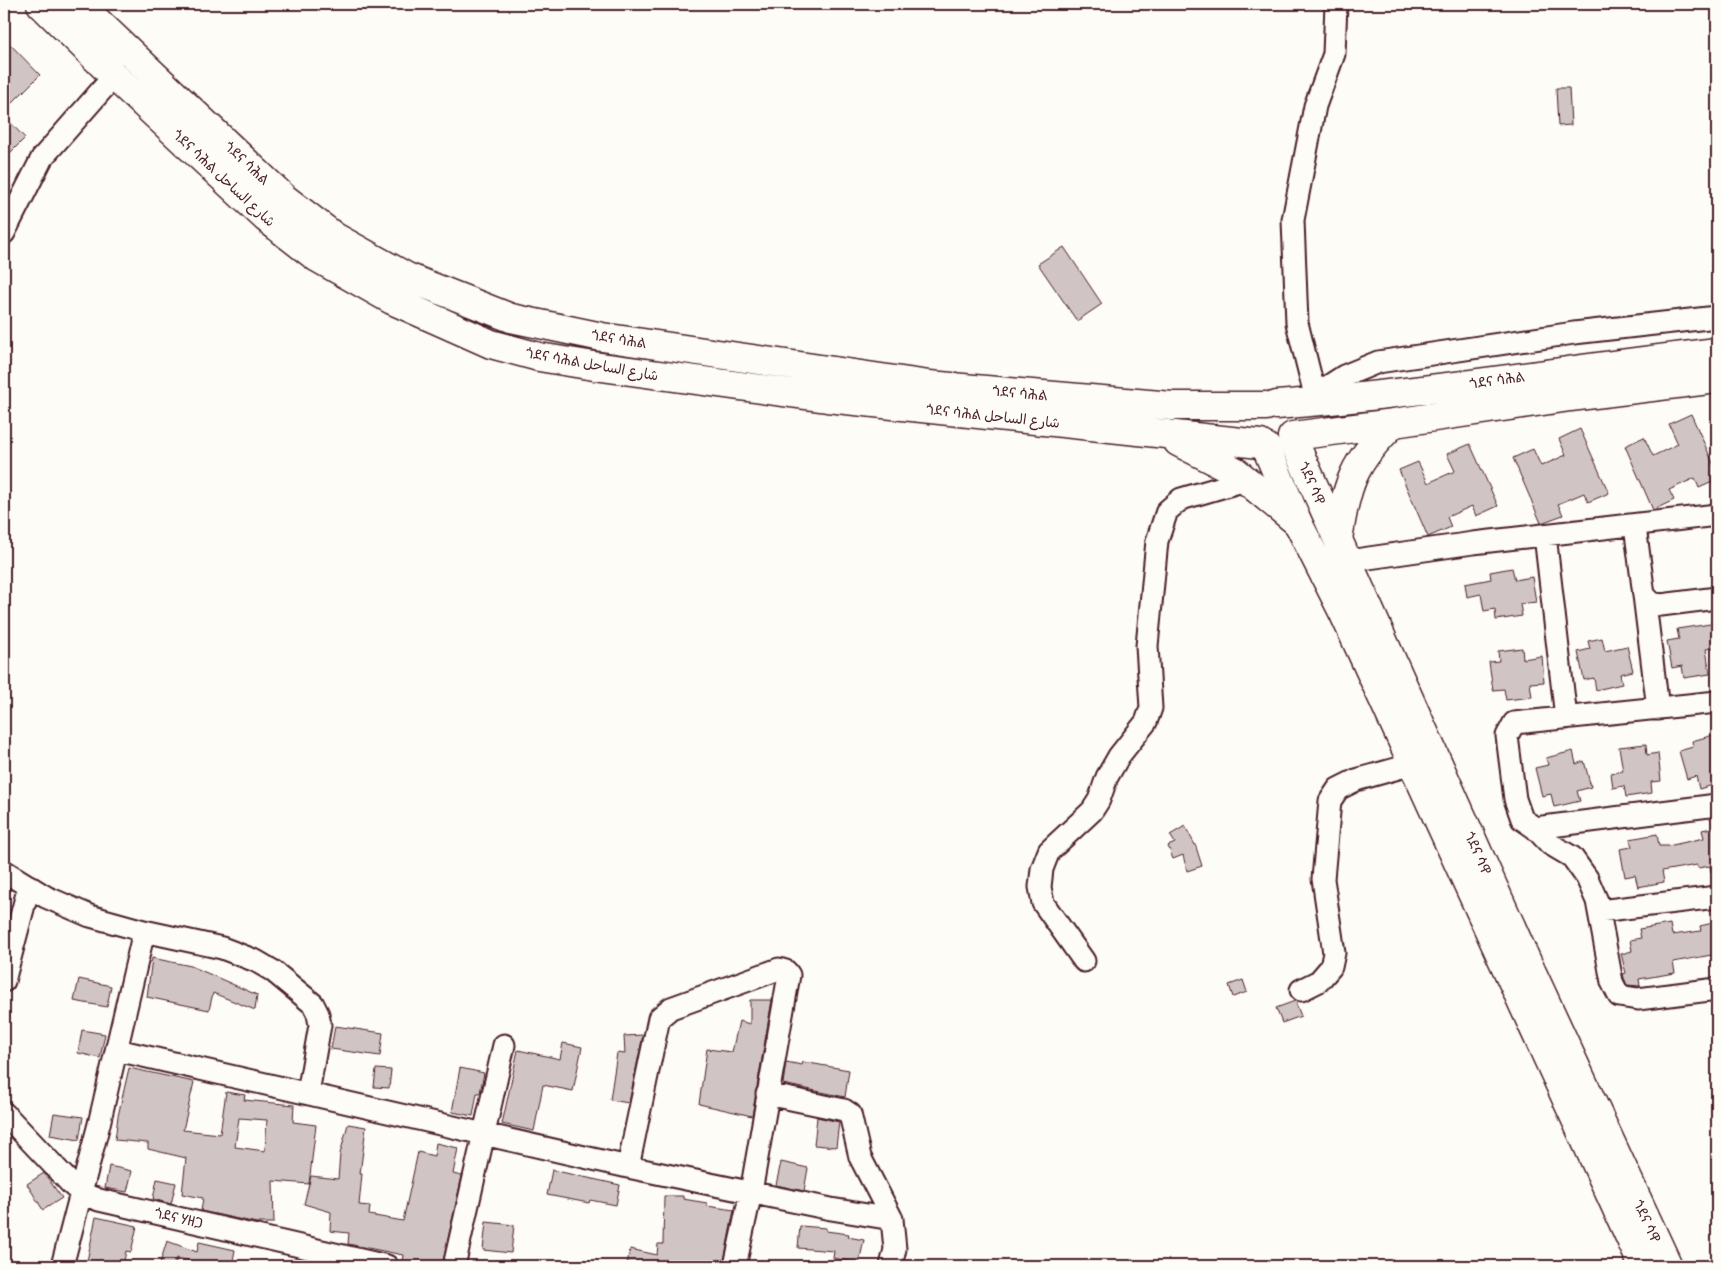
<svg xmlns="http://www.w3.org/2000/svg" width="1721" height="1270" font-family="Delius,'Playpen Sans Arabic','Noto Sans Ethiopic',sans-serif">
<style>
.building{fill:#d0c5c4;stroke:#4a1f2b;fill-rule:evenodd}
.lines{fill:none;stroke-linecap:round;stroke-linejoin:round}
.minor-casing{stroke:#4a1f2b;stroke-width:25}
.major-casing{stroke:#4a1f2b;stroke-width:31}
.highway-casing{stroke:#4a1f2b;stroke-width:31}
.minor{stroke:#fdfcf7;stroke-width:21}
.major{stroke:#fdfcf7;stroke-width:28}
.highway{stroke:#fdfcf7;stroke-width:28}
.labels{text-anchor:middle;stroke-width:5;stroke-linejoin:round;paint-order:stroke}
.street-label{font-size:14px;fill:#4a1f2b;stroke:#fdfcf7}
</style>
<rect width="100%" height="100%" fill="#fdfcf7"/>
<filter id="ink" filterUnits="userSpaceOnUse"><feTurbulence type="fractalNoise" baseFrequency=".02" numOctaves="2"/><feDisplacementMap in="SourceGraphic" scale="10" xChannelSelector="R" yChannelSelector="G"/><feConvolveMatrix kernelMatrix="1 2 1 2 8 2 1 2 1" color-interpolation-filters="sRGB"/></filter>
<g filter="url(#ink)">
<!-- building -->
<path class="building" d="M4,38L40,75L4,111Z
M1556,88H1569L1571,125L1558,126Z
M4,116L25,138L4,159Z
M1064,247L1102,304L1077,321L1038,264Z
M1691,414L1717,472V480L1699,488L1695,478L1669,490L1674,500L1653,510L1625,446L1644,437L1653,456L1678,444L1669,424Z
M1580,429L1609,493L1588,502L1584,493L1558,504L1563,515L1541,523L1513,458L1533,449L1541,466L1566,455L1559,439Z
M1470,444L1498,506L1476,516L1472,506L1447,517L1451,527L1428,537L1399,470L1418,462L1428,483L1455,471L1447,454Z
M1512,568L1515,580L1532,577L1536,602L1520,604L1522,616L1496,620L1495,609L1484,611L1481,594L1467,597L1465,584L1491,579L1490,572Z
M1717,623V647L1706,649L1710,674L1684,678L1682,666L1672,668L1667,641L1679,639L1677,629Z
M1602,638L1605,651L1627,646L1633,671L1620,674L1622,684L1596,690L1594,678L1584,680L1578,652L1590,649L1588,641Z
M1522,648L1523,659L1542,656L1544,682L1530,683L1532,697L1506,700L1504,689L1493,690L1489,662L1499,661L1498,651Z
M1717,734V784L1699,789L1696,776L1687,779L1679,751L1693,747L1692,741Z
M1646,744L1647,755L1658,753L1661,781L1651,782L1652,793L1626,797L1624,786L1613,788L1611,773L1623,771L1619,747Z
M1573,751L1576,764L1584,761L1591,787L1577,791L1580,801L1554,807L1551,794L1542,796L1535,768L1548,765L1546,758Z
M1185,826L1196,847L1202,866L1187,871L1183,855L1173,859L1168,846L1175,843L1170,835Z
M1717,827V871L1711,872L1710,866L1698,868L1697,865L1662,871L1664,882L1638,887L1635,875L1625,877L1620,849L1632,847L1630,839L1657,834L1659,846H1668L1704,838L1702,830Z
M1717,922V954L1673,962L1675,973L1639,979L1640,986L1627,985L1624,978L1623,974L1626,973L1621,954L1632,951L1630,940L1641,938L1639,929L1670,924L1672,935L1701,931L1700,926Z
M152,958L191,966L257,995L255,1010L213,993L209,1010L147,997Z
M79,979L111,986L107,1007L74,1001Z
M1243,980L1247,992L1233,997L1229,985Z
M750,1000H772L752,1116L699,1104L707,1049L732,1052L739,1021L750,1024Z
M1295,1001L1301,1016L1282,1023L1276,1008Z
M335,1026L383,1033L380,1056L331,1049Z
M82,1030L105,1034L100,1058L78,1053Z
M643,1035L629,1103L610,1100L617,1053L625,1054L624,1036Z
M563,1043L582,1047L573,1091L543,1085L534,1131L502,1124L518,1050L560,1059Z
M786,1062L802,1065L803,1062L849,1070L845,1097L783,1084Z
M129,1068L194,1082L183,1130L220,1134L226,1092L245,1095L244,1100L294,1105L293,1122L316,1125L309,1184L273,1181L274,1223H257L201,1211L203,1198L182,1194L186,1158L148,1149V1143L115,1140L118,1116ZM239,1118L267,1120L265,1151L235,1147Z
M460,1068L484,1073L480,1093H477L473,1116L452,1112Z
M376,1069L391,1070L389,1088L374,1087Z
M54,1113L83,1117L79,1140L50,1135Z
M817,1117L839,1122L836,1147L814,1145Z
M348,1124L366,1127L360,1174H362L359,1205L370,1206L369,1215L403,1221L418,1152L434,1156L436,1143L458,1148L453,1174L462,1176L442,1266H422V1263L402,1261L403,1255L348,1244L349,1233L330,1231L331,1212L304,1204L311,1176L338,1179L340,1154Z
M781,1162L808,1168L804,1191L776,1185Z
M109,1166L132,1171L127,1192L105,1188Z
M552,1170L620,1185L616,1205L590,1200L589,1203L547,1195Z
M44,1173L62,1198L43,1210L27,1184Z
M157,1179L176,1183L171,1204L153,1199Z
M664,1196H683V1199L707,1203V1206L734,1210L723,1266L627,1264L630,1249L657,1255L658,1244H663Z
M96,1217L137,1226L131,1252L126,1251L123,1266H86Z
M486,1222L514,1225L511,1253L483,1250Z
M800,1226L826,1228V1231L849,1234L848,1237L864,1240L859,1263L833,1258L834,1251L798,1248Z
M167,1241L197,1252L199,1242L235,1250L232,1266H213L177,1258L174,1266H159Z"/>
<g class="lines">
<!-- minor casing -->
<g class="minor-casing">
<path id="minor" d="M4,233L42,158L114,76
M1315,395L1297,323L1293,220L1315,106L1334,54L1336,4
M1304,402L1344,376L1378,362L1574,333L1717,317
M1635,526L1644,595L1652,603L1661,605L1717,598
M1545,535L1566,718
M1348,561L1473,543L1717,515
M1644,595L1658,709
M1717,702L1514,723L1507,736L1515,799L1522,819L1535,828L1550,844L1572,857L1587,878L1597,901L1612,982L1619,996L1638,999L1717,989
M1535,828L1717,805
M4,871L46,897L90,916L144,931L222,948L256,961L273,971L313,1004L318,1014L320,1025L308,1093
M1599,911L1717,897
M1084,961L1043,903L1040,887L1042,869L1049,851L1092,811L1099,800L1107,777L1119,756L1146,722L1151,708L1147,646L1157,541L1167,511L1181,499L1246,480
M4,981L29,886
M1301,990L1319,981L1331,967L1334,953L1323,879L1330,801L1338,789L1356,780L1413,764
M117,1050L628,1167L831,1209L892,1219L895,1249L891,1266
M767,1094L844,1110L850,1114L860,1157L892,1219
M4,1113L72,1185L81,1193L99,1200L387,1266
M628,1167L659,1018L671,1008L779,969L786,971L789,975L751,1192L735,1266
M62,1266L99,1124L144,931
M454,1266L504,1045"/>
</g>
<!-- major casing -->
<g class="major-casing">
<path id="major" d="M1292,437L1522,951L1668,1266
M1266,447L1298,523L1344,614L1643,1266"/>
</g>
<!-- highway casing -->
<g class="highway-casing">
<path id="highway" d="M41,4L114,76L266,218L316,257L392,300L491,344L539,357L594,366L827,398L1260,444
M79,4L284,198L335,237L407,277L511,318L602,337L929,385L1172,406H1266
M1277,405C1425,393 1570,369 1717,352
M1293,436L1394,423L1570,397L1717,379
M1178,442L1235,471L1298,523
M1338,539C1347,484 1352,463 1394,423"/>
</g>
<!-- minor -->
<use href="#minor" class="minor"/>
<!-- major -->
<use href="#major" class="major"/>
<!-- highway -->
<use href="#highway" class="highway"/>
</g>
</g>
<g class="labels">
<!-- street labels -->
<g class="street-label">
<text transform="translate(247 163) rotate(43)" y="5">ጎደና ሳሕል</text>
<text transform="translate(224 178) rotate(43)" y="5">ጎደና ሳሕል شارع الساحل</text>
<text transform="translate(619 339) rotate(9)" y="5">ጎደና ሳሕል</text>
<text transform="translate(592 364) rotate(10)" y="5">ጎደና ሳሕል شارع الساحل</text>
<text transform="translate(1497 380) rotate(-8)" y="5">ጎደና ሳሕል</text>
<text transform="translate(1020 393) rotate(5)" y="5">ጎደና ሳሕል</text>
<text transform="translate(993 416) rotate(6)" y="5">ጎደና ሳሕል شارع الساحل</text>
<text transform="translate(1312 483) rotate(66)" y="5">ጎደና ሳዋ</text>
<text transform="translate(1478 853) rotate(66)" y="5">ጎደና ሳዋ</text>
<text transform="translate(179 1218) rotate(13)" y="5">ጎደና ሃዘጋ</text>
<text transform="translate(1647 1221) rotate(65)" y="5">ጎደና ሳዋ</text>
</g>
</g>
<!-- margin -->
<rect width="1721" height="1270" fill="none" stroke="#fdfcf7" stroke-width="20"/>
<rect x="10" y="10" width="1701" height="1250" fill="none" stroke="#4a1f2b" stroke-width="2" filter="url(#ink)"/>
</svg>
